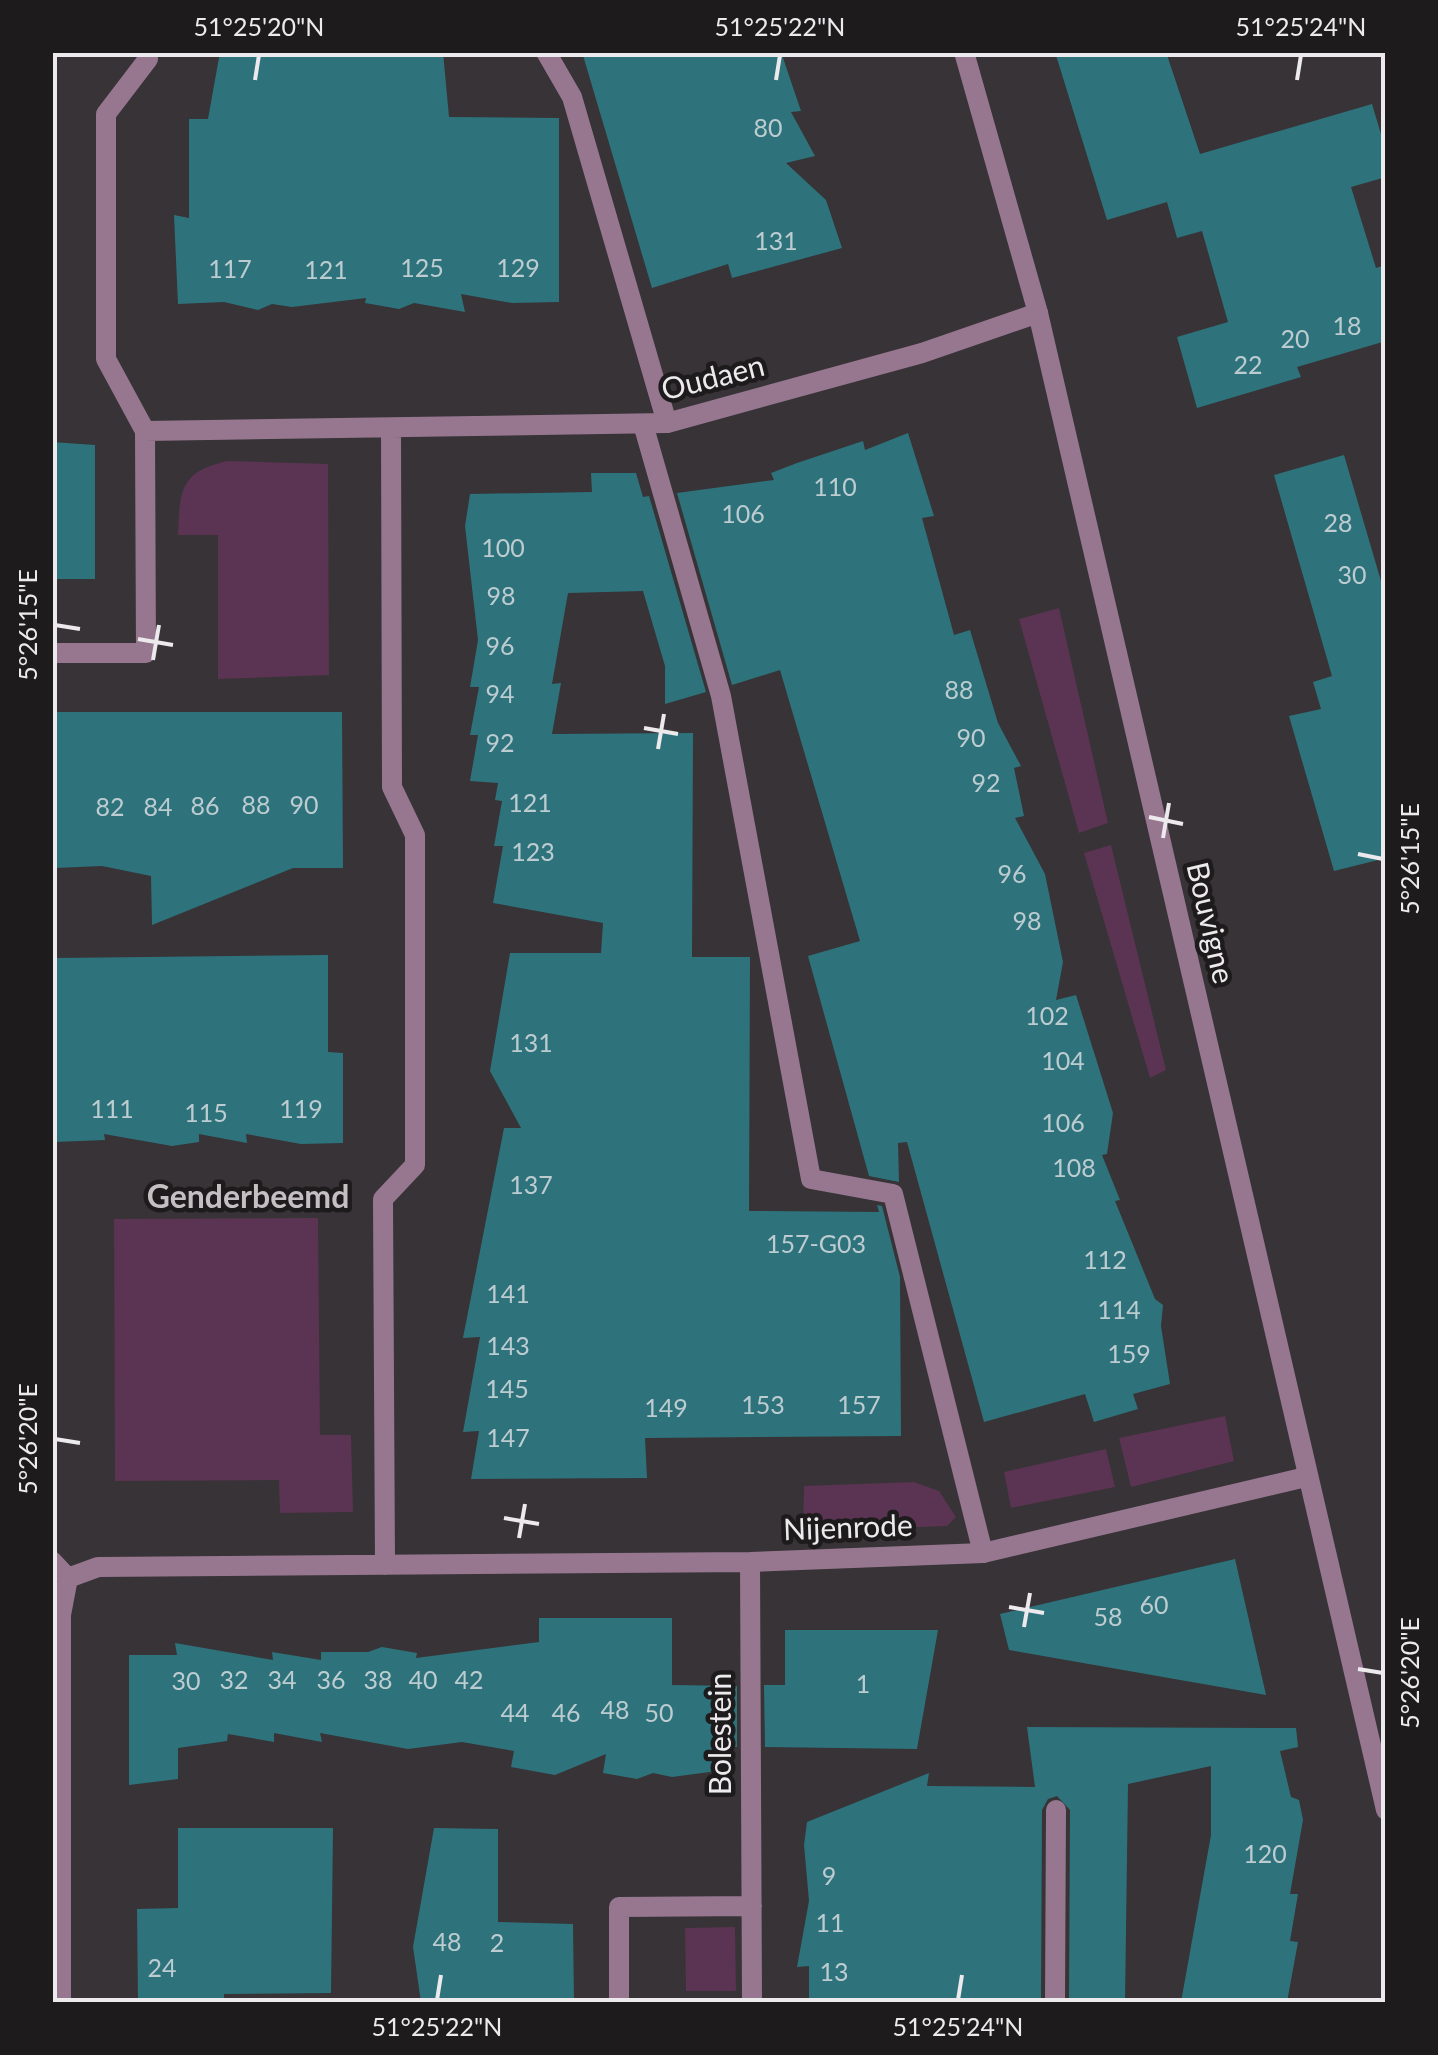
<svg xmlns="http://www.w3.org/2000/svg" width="1438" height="2055" font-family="Lato,sans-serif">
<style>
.green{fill:#5a3452}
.building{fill:#2e737c}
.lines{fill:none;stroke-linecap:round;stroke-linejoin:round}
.service{stroke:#977790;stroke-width:20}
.minor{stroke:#977790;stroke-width:20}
.tertiary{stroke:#977790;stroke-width:20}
.ticks{fill:none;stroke:#eceaec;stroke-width:4}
.labels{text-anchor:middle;stroke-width:9;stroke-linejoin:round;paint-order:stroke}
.number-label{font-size:25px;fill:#bcccd0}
.street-label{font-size:30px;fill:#eceaec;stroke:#1d1b1c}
.neighbourhood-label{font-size:32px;font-weight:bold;fill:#c3bfc2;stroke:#1d1b1c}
.neatline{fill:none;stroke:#eceaec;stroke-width:4}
.ticks-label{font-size:25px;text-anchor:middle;fill:#eceaec}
</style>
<rect width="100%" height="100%" fill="#373336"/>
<!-- green -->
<path class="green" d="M227,461L328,464L329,675L218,679V535H178C180,491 179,472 227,461Z
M1059,608L1108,823L1079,833L1019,619Z
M1111,845L1166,1070L1150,1078L1084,853Z
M318,1218L320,1435H351L353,1512L280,1513L279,1480L115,1481L114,1219Z
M1225,1416L1234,1461L1131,1487L1119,1438Z
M1106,1449L1115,1487L1011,1508L1004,1472Z
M914,1482L939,1491L956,1517L947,1526L803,1531L804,1486Z
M735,1927L736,1991H686L685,1928Z"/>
<!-- building -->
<path class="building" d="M220,52H443L449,117L559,118V302L512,303L461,294L465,312L414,303L399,309L365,303L366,298L292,307L272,304L258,310L224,302L178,304L174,215L189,218V119H208Z
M582,52H781L801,111L791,112L815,156L786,163L826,200L842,248L732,278L728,264L652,288Z
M1055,52H1166L1200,154L1372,104L1386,151V177L1351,187L1376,268L1386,265V341L1297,367L1301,377L1197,408L1177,337L1228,322L1202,231L1177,238L1167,202L1107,220Z
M908,433L934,516L922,518L954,635L970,630L998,723L1021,766L1014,768L1024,816L1015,818L1045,874L1063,962L1056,1000L1076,995L1113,1113L1107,1154L1102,1155L1120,1200L1115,1201L1155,1299L1163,1305L1161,1326L1170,1384L1133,1394L1138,1409L1094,1422L1085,1394L984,1422L907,1142L898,1143L899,1182L869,1176L808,956L860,941L780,670L732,685L677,493L774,480L771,473L797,463L863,441L865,450Z
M52,442L95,445V579H52Z
M1344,455L1386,598V858L1334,871L1289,716L1321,709L1313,682L1332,676L1274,475Z
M591,473H636L643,497L649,496L706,692L665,704V666L643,591L568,593L552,684L561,683L552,734L693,733L692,957H750L749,1211L879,1212L877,1205L882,1206L900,1277L901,1436L645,1438L647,1478L471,1479L479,1431L463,1432L480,1337L463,1338L504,1128H521L490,1071L510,953H601L603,923L493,903L503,846H494L502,801L495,800L498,783L470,781L478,735H470L479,687H470L478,640L465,526L470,494L592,492Z
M52,712H342L343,868H293L152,925L151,876L102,866L55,868L52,864Z
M328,955V1052L343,1053V1143L301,1144L246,1134L247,1143L199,1134V1142L172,1146L104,1134L105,1140L54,1142L55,958Z
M1235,1559L1266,1695L1009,1650L1000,1614Z
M539,1618H672V1685L737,1686V1747H725V1770L672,1777L653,1773L637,1779L603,1773L606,1754L555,1775L511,1767L514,1751L462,1742L408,1749L320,1733L322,1742L274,1733V1742L228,1734L227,1741L178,1748V1779L129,1785V1655H177L175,1643L273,1660L272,1652L321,1660V1652H368L382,1647L417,1653L416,1658L539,1642Z
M785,1630H938L917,1749L765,1747L764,1685H785Z
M1027,1727L1296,1728L1298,1747L1280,1751L1291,1797L1299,1800L1303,1820L1290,1894H1298L1290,1941L1298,1942L1287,2002H1181L1211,1835V1766L1128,1784L1125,2002H1069L1070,1810L1057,1796L1048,1799L1042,1810L1041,2002H809V1966L797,1967L809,1901L804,1845L807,1822L929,1773L927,1786L1035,1787Z
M178,1828H333L331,1993L224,1994V2002H138L137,1909L178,1908Z
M434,1828L498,1829V1922L573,1924L574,2002H421L413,1947Z"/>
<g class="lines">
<!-- service -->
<path class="service" d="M546,52L572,97L667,423
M643,424L721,696L811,1179L893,1194L983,1553
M1055,2002L1056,1810"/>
<!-- minor -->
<path class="minor" d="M145,431L106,359V114L148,59V52
M52,653H146L145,431L667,423L922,353L1038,313
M52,1561L68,1578
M750,1562L752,2002
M385,1565L383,1199L415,1165V835L392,787L391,428
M68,1578L98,1567L750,1562L983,1553L1306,1477
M61,2002V1615L68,1578
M619,2002V1907L752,1906"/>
<!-- tertiary -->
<path class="tertiary" d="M964,52L1038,313L1386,1810"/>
</g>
<!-- ticks -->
<path class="ticks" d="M255,80L259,55M776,80L780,55M1297,80L1301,55M55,625L80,629M138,639L173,645M153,660L159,625M644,728L678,734M658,749L664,714M1149,817L1183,824M1163,838L1169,803M1358,854L1383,859M55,1439L80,1443M504,1518L539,1524M519,1538L525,1504M1009,1607L1044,1613M1024,1627L1030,1593M1358,1669L1383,1673M437,2000L441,1975M958,2000L962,1975"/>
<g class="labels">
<!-- number labels -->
<g class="number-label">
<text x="768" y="137">80</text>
<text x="776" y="250">131</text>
<text x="422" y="277">125</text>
<text x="518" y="277">129</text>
<text x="230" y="278">117</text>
<text x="326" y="279">121</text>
<text x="1347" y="335">18</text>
<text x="1295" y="348">20</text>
<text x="1248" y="374">22</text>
<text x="835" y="496">110</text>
<text x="743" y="523">106</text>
<text x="1338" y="532">28</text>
<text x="503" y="557">100</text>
<text x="1352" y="584">30</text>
<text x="501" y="605">98</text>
<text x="500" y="655">96</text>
<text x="959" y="699">88</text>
<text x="500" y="703">94</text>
<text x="971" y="747">90</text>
<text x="500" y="752">92</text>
<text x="986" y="792">92</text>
<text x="530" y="812">121</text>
<text x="256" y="814">88</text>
<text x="304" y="814">90</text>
<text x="205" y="815">86</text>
<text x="110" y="816">82</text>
<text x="158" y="816">84</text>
<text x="533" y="861">123</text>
<text x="1012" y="883">96</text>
<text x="1027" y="930">98</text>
<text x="1047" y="1025">102</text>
<text x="531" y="1052">131</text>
<text x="1063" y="1070">104</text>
<text x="112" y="1118">111</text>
<text x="301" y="1118">119</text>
<text x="206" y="1122">115</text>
<text x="1063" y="1132">106</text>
<text x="1074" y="1177">108</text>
<text x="531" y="1194">137</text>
<text x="816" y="1253">157-G03</text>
<text x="1105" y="1269">112</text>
<text x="508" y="1303">141</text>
<text x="1119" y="1319">114</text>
<text x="508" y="1355">143</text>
<text x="1129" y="1363">159</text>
<text x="507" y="1398">145</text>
<text x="763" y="1414">153</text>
<text x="859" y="1414">157</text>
<text x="666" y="1417">149</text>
<text x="508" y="1447">147</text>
<text x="1154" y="1614">60</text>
<text x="1108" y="1626">58</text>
<text x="234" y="1689">32</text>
<text x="282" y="1689">34</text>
<text x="331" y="1689">36</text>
<text x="378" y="1689">38</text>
<text x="423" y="1689">40</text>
<text x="469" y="1689">42</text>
<text x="186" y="1690">30</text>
<text x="863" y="1693">1</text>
<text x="615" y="1719">48</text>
<text x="515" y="1722">44</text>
<text x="566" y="1722">46</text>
<text x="659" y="1722">50</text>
<text x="1265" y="1863">120</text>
<text x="829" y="1885">9</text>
<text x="830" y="1932">11</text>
<text x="447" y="1951">48</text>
<text x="497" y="1952">2</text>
<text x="162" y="1977">24</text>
<text x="834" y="1981">13</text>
</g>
<!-- street labels -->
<g class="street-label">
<text transform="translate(713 378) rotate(-14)" y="10">Oudaen</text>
<text transform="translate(1210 923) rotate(77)" y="10">Bouvigne</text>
<text transform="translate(848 1528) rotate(-2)" y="10">Nijenrode</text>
<text transform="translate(721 1734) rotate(-90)" y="10">Bolestein</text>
</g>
<!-- neighbourhood labels -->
<g class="neighbourhood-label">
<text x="248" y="1208">Genderbeemd</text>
</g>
</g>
<!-- border -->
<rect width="1438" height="2055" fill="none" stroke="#1d1b1c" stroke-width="110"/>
<rect x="55" y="55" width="1328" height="1945" class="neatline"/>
<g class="ticks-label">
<text x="259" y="36">51°25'20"N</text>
<text x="780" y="36">51°25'22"N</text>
<text x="1301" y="36">51°25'24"N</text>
<text transform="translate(28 625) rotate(-90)" y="9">5°26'15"E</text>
<text transform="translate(1410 859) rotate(-90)" y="9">5°26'15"E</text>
<text transform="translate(28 1439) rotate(-90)" y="9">5°26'20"E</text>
<text transform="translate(1410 1673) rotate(-90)" y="9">5°26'20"E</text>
<text x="437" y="2036">51°25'22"N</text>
<text x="958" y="2036">51°25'24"N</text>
</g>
</svg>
